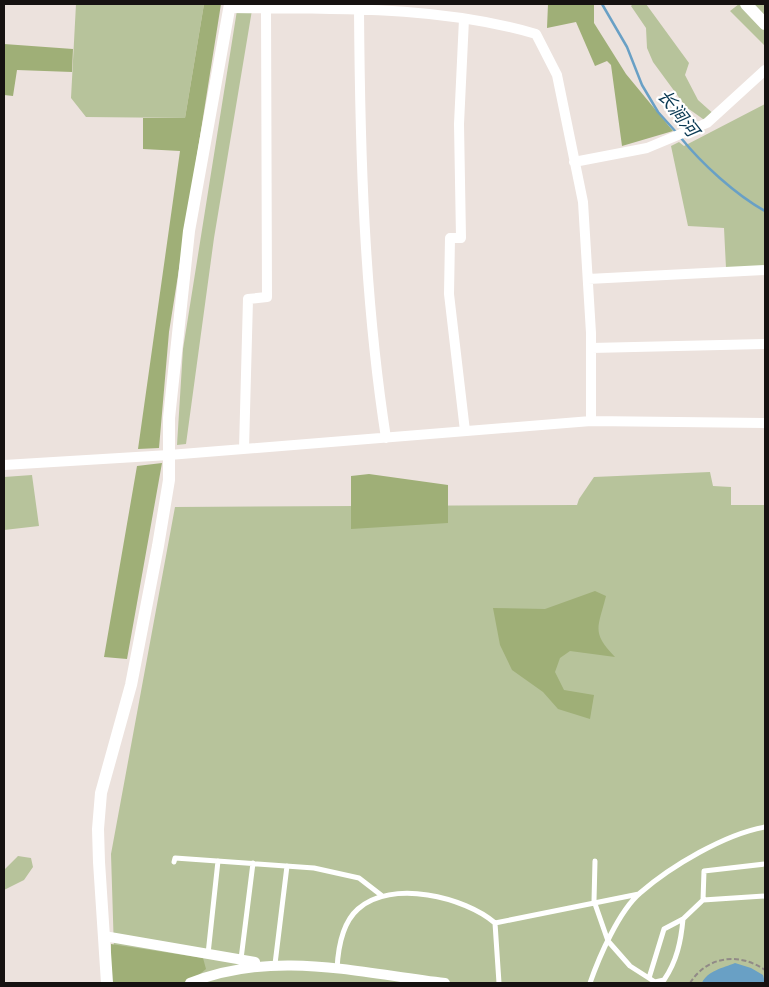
<svg xmlns="http://www.w3.org/2000/svg" width="769" height="987" font-family="'Sofia Sans Condensed','Noto Sans SC',sans-serif">
<style>
.green{fill:#b7c39b}
.forest{fill:#9faf77}
.water{fill:#69a0c5}
.lines{fill:none;stroke-linecap:round;stroke-linejoin:round}
.stream{stroke:#69a0c5;stroke-width:2.5}
.path{stroke:#918a87;stroke-width:2;stroke-dasharray:5 2.5;stroke-linecap:butt}
.service{stroke:#fff;stroke-width:5}
.minor{stroke:#fff;stroke-width:10}
.tertiary{stroke:#fff;stroke-width:12}
.labels{text-anchor:middle;stroke-width:4.5;stroke-linejoin:round;paint-order:stroke}
.water-label{font-size:18px;font-style:italic;fill:#093852;stroke:#fff}
</style>
<rect width="100%" height="100%" fill="#ece2dd"/>
<!-- green -->
<path class="green" d="M76,4H204L185,118L86,117L71,98Z
M238,4H253L214,238L186,444L177,445L183,349Z
M633,4H646L689,63L685,75L698,100L717,117L703,119L686,107L653,62L647,48L646,28L631,6Z
M739,4H765V46L730,11Z
M765,104V267L726,268L724,228L688,226L671,146L679,142L684,146Z
M710,472L713,486L731,487V505H765V983H115L111,854L175,507L577,505L579,499L594,477Z
M32,475L39,526L4,530V477Z
M18,856L31,858L33,867L24,880L4,890V870Z"/>
<!-- forest -->
<path class="forest" d="M204,4H221L169,332L159,448L138,449L180,151L143,149V118H185Z
M548,4H594V23L626,74L673,131L622,146L611,65L607,61L595,66L576,22L547,28Z
M4,44L73,49L72,72L17,70L13,96L4,95Z
M162,463L127,659L104,657L137,466Z
M369,474L448,485V523L351,529V476Z
M595,591L606,596C598,628 591,632 615,657L570,651L560,658L555,672L564,690L594,695L590,719L558,709L543,692L512,670L500,645L493,608L545,609Z
M111,944L203,958L206,969L195,978L185,983H110Z"/>
<!-- water -->
<path class="water" d="M735,963L751,968L763,975L765,983H702C707,971 723,968 735,963Z"/>
<g class="lines">
<!-- stream -->
<path class="stream" d="M602,4L627,47L642,85L658,112L676,132
M681,138C702,164 736,195 765,211"/>
<!-- path -->
<path class="path" d="M690,983C707,956 739,952 765,970"/>
<!-- service -->
<path class="service" d="M595,861L594,901L608,941L630,966L655,982L664,980C677,961 681,941 683,919L703,900L765,896
M174,862L175,858L314,868L359,878L381,895
M703,900L704,871L765,864
M495,923L639,894
M208,954L218,861
M241,959L253,863
M275,964L287,866
M337,969C338,949 342,923 358,909C391,879 465,897 495,923L499,983
M649,978L664,929L683,919
M590,983C599,957 619,911 640,893C671,866 725,834 765,827"/>
<!-- minor -->
<path class="minor" d="M229,8C331,9 437,5 536,34L557,75L583,202L591,333V421
M359,10C360,152 364,297 386,438
M464,19L459,124L461,238H450L449,294L465,431
M574,162L647,148L707,123L765,70
M588,279L765,270
M591,348L765,344
M244,449L248,299L267,297L266,9
M4,465L169,455L591,421L765,423
M104,936L255,962
M190,983C274,949 358,973 445,983"/>
<!-- tertiary -->
<path class="tertiary" d="M746,4L765,24
M107,983L99,862L98,829L101,793L131,685L158,546L169,480V418L189,231L230,4"/>
</g>
<g class="labels">
<!-- water labels -->
<g class="water-label">
<text transform="translate(678 113) rotate(52)" y="6">长涧河</text>
</g>
</g>
<!-- border -->
<rect width="769" height="987" fill="none" stroke="#161211" stroke-width="10"/>
</svg>
